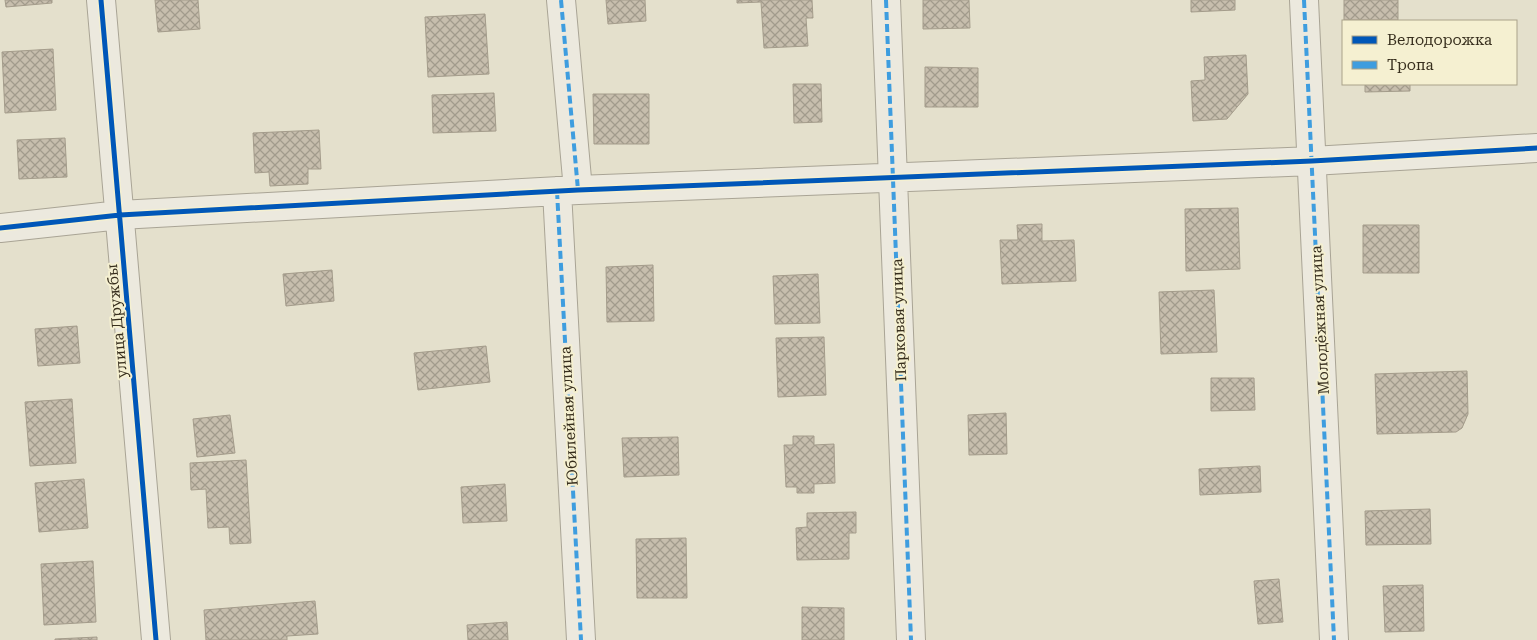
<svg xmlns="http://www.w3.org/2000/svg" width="1537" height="640" font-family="'Roboto Serif',serif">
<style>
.building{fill:url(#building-cross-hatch);stroke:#a49c8b}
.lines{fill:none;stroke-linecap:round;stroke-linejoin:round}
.minor-casing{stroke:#a9a495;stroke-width:30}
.minor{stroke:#ece9de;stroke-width:28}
.quiet{stroke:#3e9ddf;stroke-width:4;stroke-dasharray:8 4;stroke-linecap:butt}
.cycleway-casing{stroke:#f5f0d1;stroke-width:8}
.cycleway{stroke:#0057b8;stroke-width:5}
.labels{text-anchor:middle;stroke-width:4;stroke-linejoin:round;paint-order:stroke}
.street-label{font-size:15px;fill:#372e1d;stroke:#f5f0d1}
</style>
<defs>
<pattern id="building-cross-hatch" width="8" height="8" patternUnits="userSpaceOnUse" patternTransform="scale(1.25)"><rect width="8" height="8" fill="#c7bead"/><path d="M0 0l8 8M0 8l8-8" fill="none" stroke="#a29b8c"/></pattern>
</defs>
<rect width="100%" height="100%" fill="#e4e0cc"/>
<!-- building -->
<path class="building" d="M5,0H52V3L6,7Z
M155,0H198L200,29L158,32Z
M606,0H645L646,21L608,24Z
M737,0H812L813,18H806L808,46L764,48L761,2L737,3Z
M923,0H969L970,28L923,29Z
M1191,0H1235V10L1191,12Z
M1344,0H1398V20H1344Z
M485,14L489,74L428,77L425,17Z
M53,49L56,110L5,113L2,52Z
M1246,55L1248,94L1227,119L1193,121L1191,81L1205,80L1204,57Z
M925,67L978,68V107H925Z
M793,84H821L822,122L794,123Z
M1365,84H1410V91L1365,92Z
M494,93L496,131L433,133L432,95Z
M593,94H649V144H594Z
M319,130L321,169H308V184L270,186L269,172L255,173L253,133Z
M65,138L67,177L19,179L17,140Z
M1238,208L1240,269L1186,271L1185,209Z
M1042,224V241L1074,240L1076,281L1002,284L1000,240H1018L1017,225Z
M1363,225H1419V273H1363Z
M653,265L654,321L607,322L606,267Z
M332,270L334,301L286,306L283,274Z
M818,274L820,323L775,324L773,276Z
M1214,290L1217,352L1161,354L1159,292Z
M77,326L80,363L38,366L35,329Z
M824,337L826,395L778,397L776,338Z
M486,346L490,382L418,390L414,353Z
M1467,371L1468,414L1462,428L1456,432L1377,434L1375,374Z
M1211,378H1254L1255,410L1211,411Z
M72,399L76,463L30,466L25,402Z
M1006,413L1007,454L969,455L968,415Z
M230,415L235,453L197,457L193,419Z
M793,436H814V445L834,444L835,483L814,484V493H797V487H786L784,445H793Z
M678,437L679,475L624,477L622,438Z
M246,460L251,543L230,544L229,527L208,528L206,489L191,490L190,463Z
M1260,466L1261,492L1200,495L1199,469Z
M84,479L88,528L39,532L35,483Z
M505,484L507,521L463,523L461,487Z
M1430,509L1431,544L1366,545L1365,511Z
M856,512V533H849V559L797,560L796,528L807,527V513Z
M686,538L687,598H637L636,539Z
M93,561L96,622L44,625L41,564Z
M1279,579L1283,622L1258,624L1254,581Z
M1423,585L1424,631L1385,632L1383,586Z
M315,601L318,634L287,636V640H206L204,610Z
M802,607L844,608V640H802Z
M507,622L508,640H468L467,625Z
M97,637V640H55V639Z"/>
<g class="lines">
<!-- minor casing -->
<g class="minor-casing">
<path id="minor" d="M101,0L156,640
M561,0L578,190
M886,0L911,640
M1304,0L1334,640
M557,191L581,640
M0,228L120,215L578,190L1312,161L1537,148"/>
</g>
<!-- minor -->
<use href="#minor" class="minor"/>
<!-- quiet -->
<path class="quiet" d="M561,0L578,190
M886,0L911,640
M1304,0L1334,640
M557,191L581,640"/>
<!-- cycleway casing -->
<g class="cycleway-casing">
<path id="cycleway" d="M101,0L156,640
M0,228L120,215L578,190L1312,161L1537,148"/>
</g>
<!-- cycleway -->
<use href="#cycleway" class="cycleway"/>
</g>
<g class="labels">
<!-- street labels -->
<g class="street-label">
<text transform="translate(899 320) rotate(-92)" y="5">Парковая улица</text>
<text transform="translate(1320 320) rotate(-93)" y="5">Молодёжная улица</text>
<text transform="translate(117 321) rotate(-95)" y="5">улица Дружбы</text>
<text transform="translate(569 416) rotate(-93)" y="5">Юбилейная улица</text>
</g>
</g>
<!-- legend -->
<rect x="1342" y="20" width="175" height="65" fill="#f5f0d1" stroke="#a9a289"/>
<rect x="1352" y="36" width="25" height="8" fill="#0057b8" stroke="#a9a289"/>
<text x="1387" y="45" font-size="15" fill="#372e1d">Велодорожка</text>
<rect x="1352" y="61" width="25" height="8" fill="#3e9ddf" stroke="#a9a289"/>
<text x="1387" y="70" font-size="15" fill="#372e1d">Тропа</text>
</svg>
